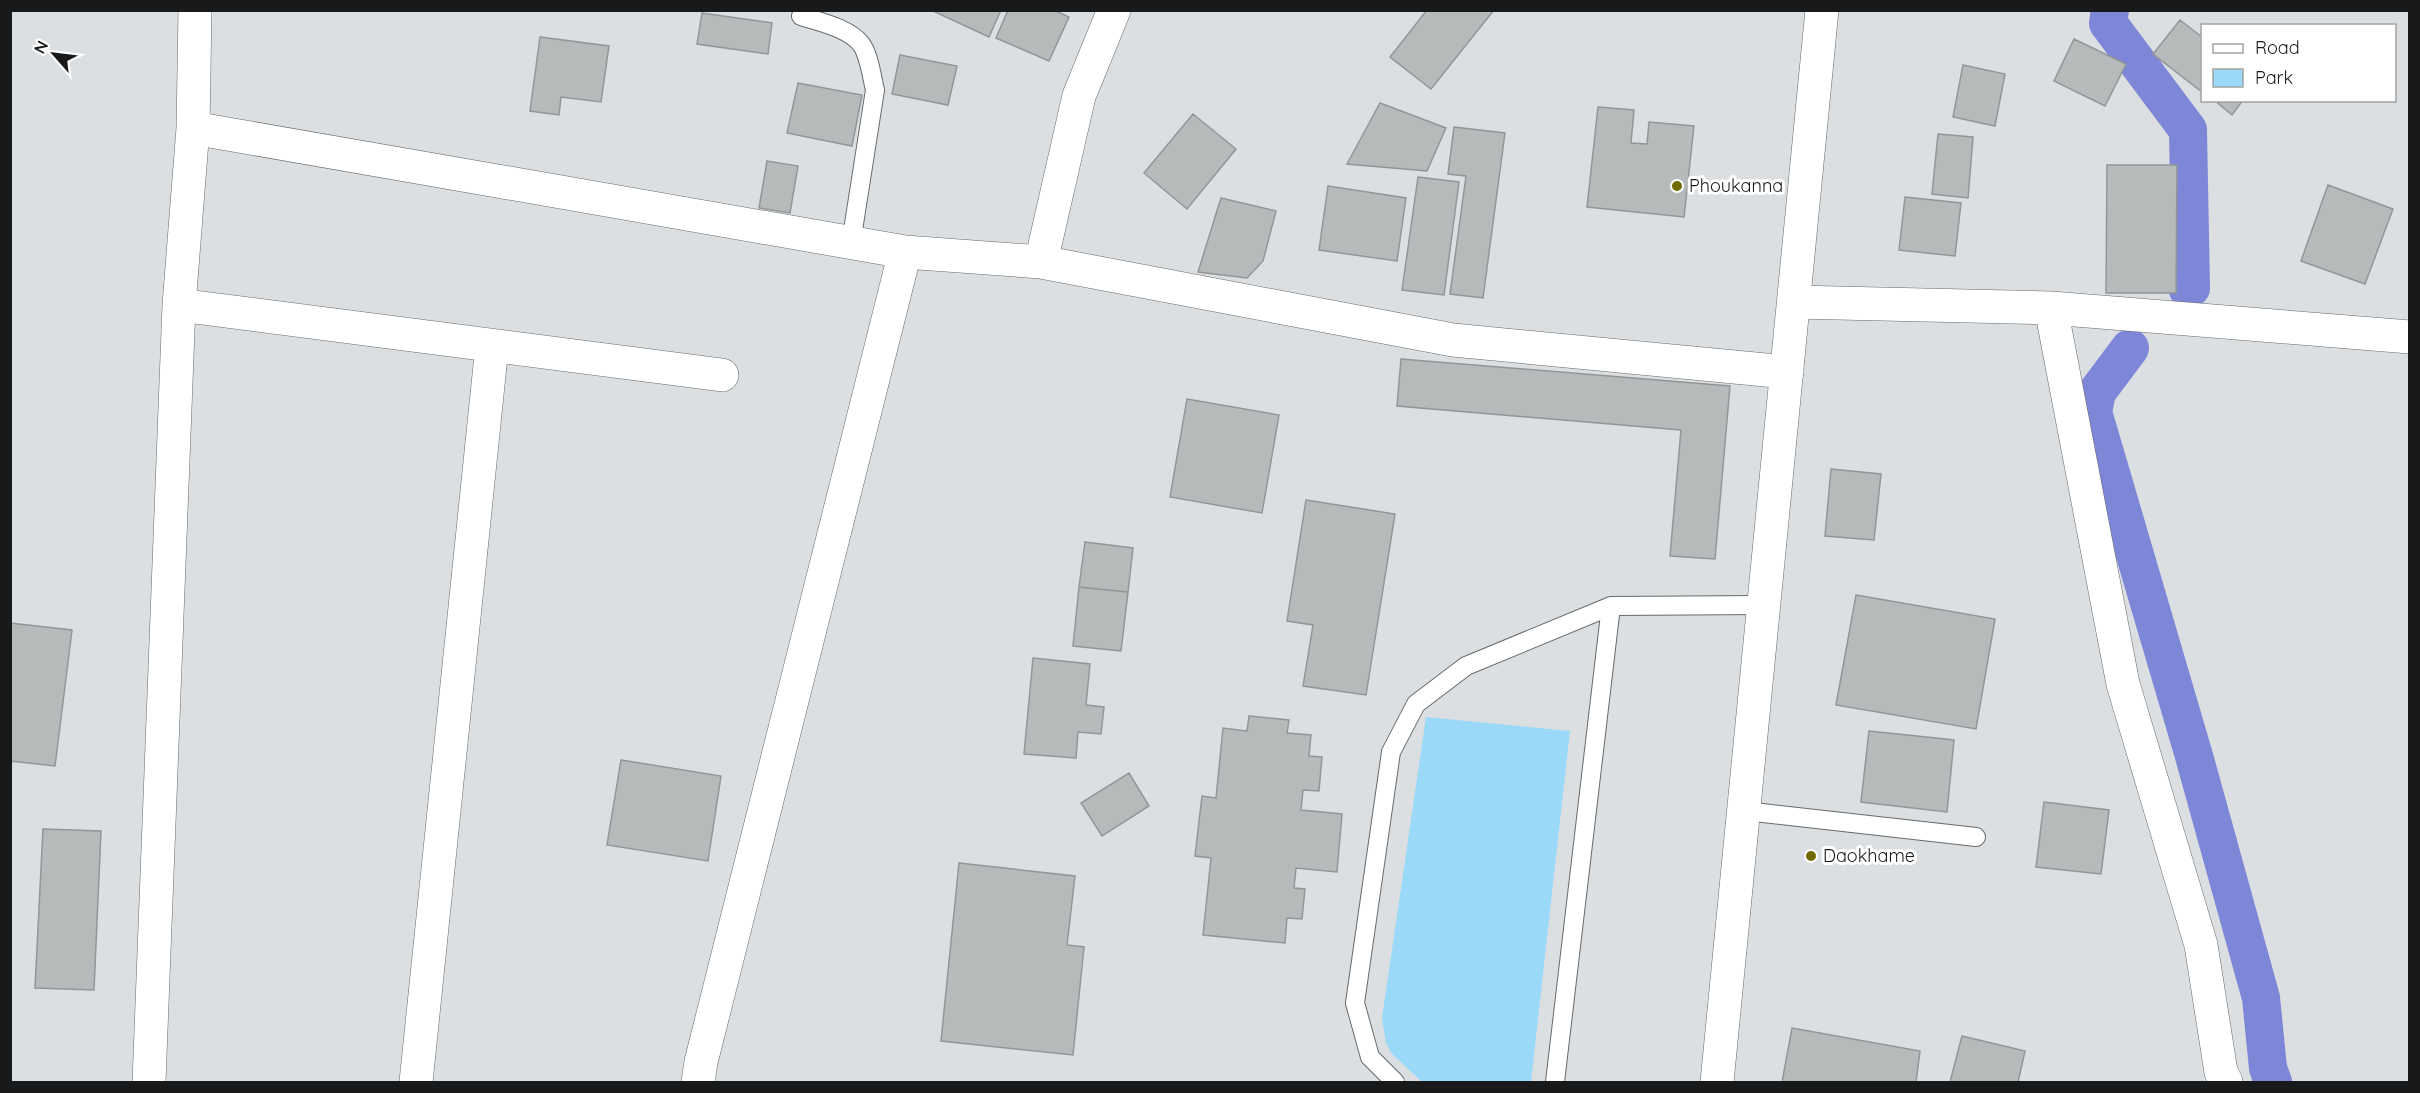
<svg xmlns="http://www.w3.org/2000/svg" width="2420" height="1093" font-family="Quicksand,sans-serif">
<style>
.green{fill:#9ad9f7}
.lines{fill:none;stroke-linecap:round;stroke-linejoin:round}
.canal{stroke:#7e86d8;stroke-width:38}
.building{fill:#b6babb;stroke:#929697;stroke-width:1.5}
.service-casing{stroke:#676a6b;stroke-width:20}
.minor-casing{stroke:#676a6b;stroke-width:34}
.tertiary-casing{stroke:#676a6b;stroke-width:34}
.service{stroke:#fff;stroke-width:18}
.minor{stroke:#fff;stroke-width:33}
.tertiary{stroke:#fff;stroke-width:33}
.poi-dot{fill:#716a03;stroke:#fff;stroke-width:2}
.labels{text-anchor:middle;stroke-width:6;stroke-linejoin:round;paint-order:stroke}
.poi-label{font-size:18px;fill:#18191a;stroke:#fff;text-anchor:start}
</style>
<rect width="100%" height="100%" fill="#dbdfe1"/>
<!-- green -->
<path class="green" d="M1426,717L1570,731L1531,1082H1422L1392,1054L1386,1043L1382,1018Z"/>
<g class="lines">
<!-- canal -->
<path class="canal" d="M2110,10L2108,23L2188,130L2191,288L2188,290
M2130,348L2097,392L2093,412L2194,756L2261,998L2268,1068L2273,1082"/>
</g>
<!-- building -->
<path class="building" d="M931,10H1001L989,37Z
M1008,10H1054L1069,17L1049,61L996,38Z
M1427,10H1494L1431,89L1390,57Z
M702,13L772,23L768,54L697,44Z
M2180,20L2202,37V92L2153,54Z
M540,37L609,46L601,102L561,97L559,115L530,111Z
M2074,39L2126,64L2105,106L2054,81Z
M900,55L957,66L948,105L892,94Z
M1963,65L2005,74L1995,126L1953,117Z
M798,83L862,95L852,146L787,133Z
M2214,100H2243L2232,115Z
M1380,103L1446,128L1427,171L1347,164Z
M1598,107L1634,110L1631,143L1647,144L1649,122L1694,126L1684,217L1587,207Z
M1193,114L1236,149L1187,209L1144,173Z
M1454,127L1505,133L1483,298L1450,294L1466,176L1448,174Z
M1938,134L1973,137L1968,198L1932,194Z
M767,161L798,166L790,213L759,208Z
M2107,165H2177L2176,293H2106Z
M1418,177L1459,182L1444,295L1402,290Z
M2328,185L2393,209L2365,284L2301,261Z
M1328,186L1406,198L1397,261L1319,250Z
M1905,197L1961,203L1955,256L1899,250Z
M1221,198L1276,211L1263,261L1247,278L1198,272Z
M1401,359L1730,386L1715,559L1670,556L1681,430L1397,406Z
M1187,399L1279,415L1262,513L1170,497Z
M1831,469L1881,474L1874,540L1825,536Z
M1306,500L1395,514L1366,695L1303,686L1313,625L1287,621Z
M1085,542L1133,548L1128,592L1079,587Z
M1079,587L1128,592L1121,651L1073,646Z
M1856,595L1995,619L1976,729L1836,705Z
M10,623L72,630L55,766L10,761Z
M1033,658L1090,664L1086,705L1104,707L1101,734L1078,732L1076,758L1024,754Z
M1249,716L1289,720L1287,733L1311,735L1309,756L1322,757L1319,791L1303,790L1301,810L1342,814L1337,872L1296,868L1294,888L1305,889L1302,919L1287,918L1285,943L1203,935L1211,858L1195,856L1202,796L1216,798L1223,728L1247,731Z
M1869,731L1954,740L1947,812L1861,802Z
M621,760L721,776L708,861L607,845Z
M1129,773L1149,806L1102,836L1081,803Z
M2044,802L2109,810L2101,874L2036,867Z
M43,829L101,831L94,990L35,988Z
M959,863L1075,876L1067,945L1084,947L1073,1055L941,1041Z
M1792,1028L1920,1051L1916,1082H1782Z
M1962,1036L2025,1051L2018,1082H1950Z"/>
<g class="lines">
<!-- service casing -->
<g class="service-casing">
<path id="service" d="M801,16C819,22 849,28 861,44C869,54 872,78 875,90L851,243
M1745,811L1976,837
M1395,1082L1370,1057L1355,1003L1391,752L1416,704L1466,666L1611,606L1763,605
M1555,1082L1611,606"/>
</g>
<!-- minor casing -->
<g class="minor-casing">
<path id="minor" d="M193,128L905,252L1041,262L1453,340L1787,372
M1041,262L1079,96L1114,10
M1794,302L2051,308L2410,337
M179,305L722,375
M2051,308L2123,684L2201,945L2221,1072L2226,1082
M149,1082L179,305L193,128L195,10
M416,1082L492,346
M698,1082L701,1062L905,252"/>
</g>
<!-- tertiary casing -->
<g class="tertiary-casing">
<path id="tertiary" d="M1717,1082L1822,10"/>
</g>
<!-- service -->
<use href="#service" class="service"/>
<!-- minor -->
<use href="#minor" class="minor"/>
<!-- tertiary -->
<use href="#tertiary" class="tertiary"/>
</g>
<!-- markers -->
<g class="poi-dot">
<circle cx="1677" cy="186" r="6"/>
<circle cx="1811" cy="856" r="6"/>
</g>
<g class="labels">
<!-- poi labels -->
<g class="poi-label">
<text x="1689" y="192">Phoukanna</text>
<text x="1823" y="862">Daokhame</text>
</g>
</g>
<!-- border -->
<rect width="2420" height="1093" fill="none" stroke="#18191a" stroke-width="24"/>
<!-- legend -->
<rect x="2201" y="24" width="195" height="78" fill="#ffffff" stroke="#a3a3a3" stroke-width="1.5"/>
<rect x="2213" y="44" width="30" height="9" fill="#ffffff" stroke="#a3a3a3" stroke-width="1.5"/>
<text x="2255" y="54" font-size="18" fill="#18191a">Road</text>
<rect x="2213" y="69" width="30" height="18" fill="#9ad9f7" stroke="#a3a3a3" stroke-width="1.5"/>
<text x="2255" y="84" font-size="18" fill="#18191a">Park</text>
<!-- north arrow -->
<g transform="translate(54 54) rotate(298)" stroke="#ffffff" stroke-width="4.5" paint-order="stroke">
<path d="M0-4.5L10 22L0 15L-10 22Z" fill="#18191a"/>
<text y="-9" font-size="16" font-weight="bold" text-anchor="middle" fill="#18191a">N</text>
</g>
</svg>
